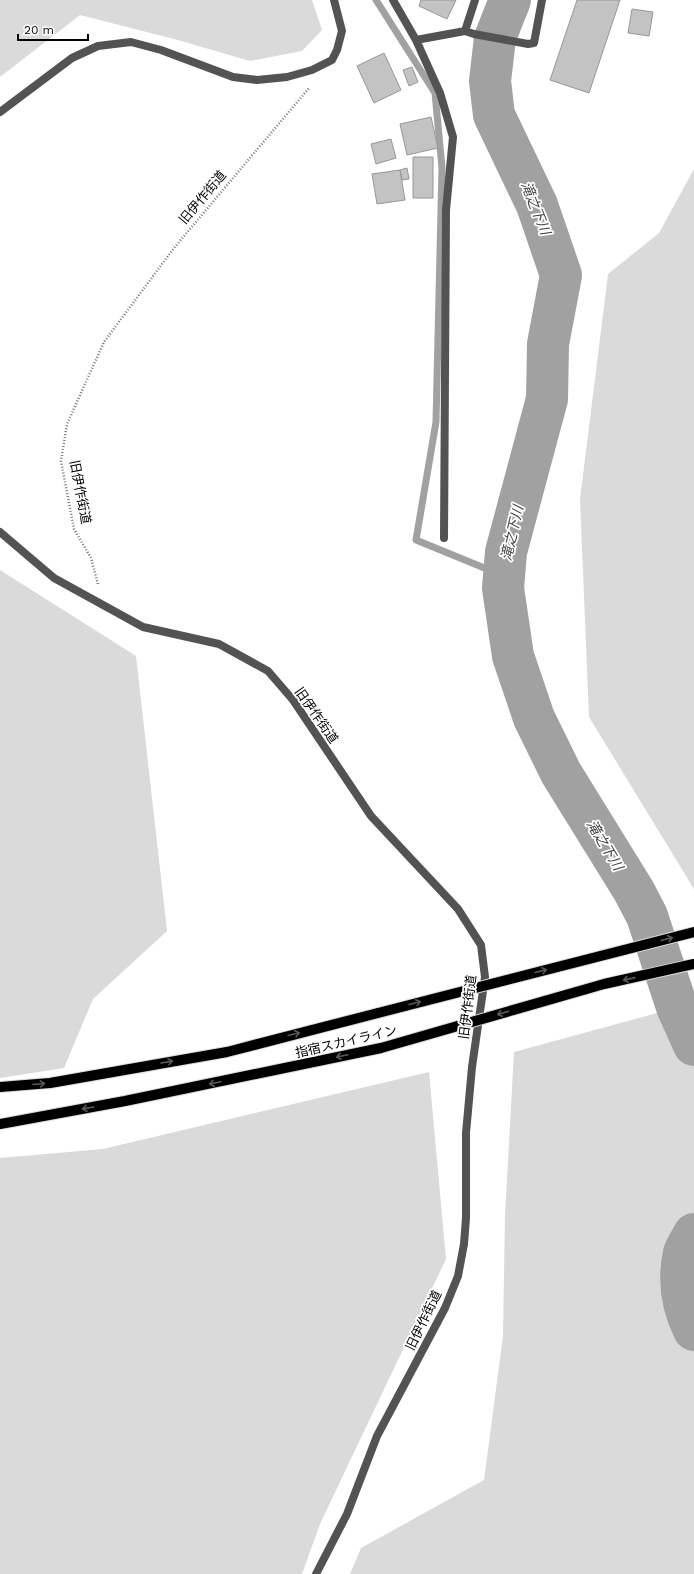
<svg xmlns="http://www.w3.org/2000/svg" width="694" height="1574" font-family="'Work Sans','Noto Sans JP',sans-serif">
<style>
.green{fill:#dadada}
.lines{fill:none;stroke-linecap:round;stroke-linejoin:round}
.stream{stroke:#a1a1a1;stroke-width:7}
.river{stroke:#a1a1a1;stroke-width:42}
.building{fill:#c3c3c3;stroke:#979797}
.primary-casing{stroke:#dbdbdb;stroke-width:12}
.path{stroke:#757575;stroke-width:2.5;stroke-dasharray:1 2;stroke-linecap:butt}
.street{stroke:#535353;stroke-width:8}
.primary{stroke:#000;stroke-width:10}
.primary-bridge-casing{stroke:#dbdbdb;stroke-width:12;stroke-linecap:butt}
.primary-bridge{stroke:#000;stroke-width:10}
.oneway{stroke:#595959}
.labels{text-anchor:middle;stroke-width:3.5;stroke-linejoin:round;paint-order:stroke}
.street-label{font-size:13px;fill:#000;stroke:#fff}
.water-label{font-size:14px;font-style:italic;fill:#424242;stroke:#fff}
</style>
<rect width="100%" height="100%" fill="#fff"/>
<!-- green -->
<path class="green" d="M0,0H312L322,30L302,51L250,61L178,40L80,15L0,77Z
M694,169V889L589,717L580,499L608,274L659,233Z
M0,570L136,656L167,931L93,999L64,1068L0,1078Z
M694,1003V1574H350L361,1548L484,1480L503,1336L505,1215L514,1052Z
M429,1072L446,1259L320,1524L302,1574H0V1158L103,1149Z"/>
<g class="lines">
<!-- stream -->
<path class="stream" d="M376,0L435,93L442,168L436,422L416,540L504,576"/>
<!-- river -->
<path class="river" d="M510,0L495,38L490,81L494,115L537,205L561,275L548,344L547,399L506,552L503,588L513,656L534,718L561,773L634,891L647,916L677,1007L694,1045
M694,1234C691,1240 686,1247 684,1253C678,1280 682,1306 694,1330"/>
</g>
<!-- building -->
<path class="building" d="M421,0H456L447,19L419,6Z
M577,0H620L589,93L550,80Z
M632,9L653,12L649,36L628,33Z
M384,53L401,90L374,103L357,66Z
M412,67L418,82L409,86L403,70Z
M431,117L438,148L407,155L400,124Z
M391,139L396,158L376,164L371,144Z
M413,157H433V198H413Z
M407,168L409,179L402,180L400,170Z
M400,170L405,200L377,204L372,174Z"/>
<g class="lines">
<!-- primary casing -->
<g class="primary-casing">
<path id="primary" d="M0,1087L50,1083L227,1052L378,1013
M0,1124L125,1101L381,1048"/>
</g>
<!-- path -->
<path class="path" d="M98,584L91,558L74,529L61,461L67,424L104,342L174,248L309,88"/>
<!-- street -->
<path class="street" d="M393,0L416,40L440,93L453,137L446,210L444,538
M465,31L475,0
M416,40L465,31L474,34L528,44L534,43L542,0
M0,112L72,58L98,46L131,42L161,50L233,77L257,80L287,77L312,70L332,60L337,50L342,31L334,0
M0,532L54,578L143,627L219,644L268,671L293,700L371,816L458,909L481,945L485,977L472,1067L466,1133V1218L464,1244L458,1276L445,1308L377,1436L347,1514L316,1574"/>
<!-- primary -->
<use href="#primary" class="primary"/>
<!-- primary-bridge casing -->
<g class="primary-bridge-casing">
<path id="primary-bridge" d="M378,1013L694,932
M381,1048L604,984L694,964"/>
</g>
<!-- primary-bridge -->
<use href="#primary-bridge" class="primary-bridge"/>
</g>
<!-- one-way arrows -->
<defs><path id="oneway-shaft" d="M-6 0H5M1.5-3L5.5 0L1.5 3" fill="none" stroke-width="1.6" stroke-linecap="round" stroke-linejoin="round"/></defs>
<g class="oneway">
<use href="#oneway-shaft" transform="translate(667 939) rotate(-14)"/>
<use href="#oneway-shaft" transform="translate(541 971) rotate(-14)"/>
<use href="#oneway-shaft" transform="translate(629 979) rotate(167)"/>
<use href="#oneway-shaft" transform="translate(415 1003) rotate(-14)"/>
<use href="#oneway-shaft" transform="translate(503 1013) rotate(164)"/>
<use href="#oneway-shaft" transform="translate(294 1034) rotate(-14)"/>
<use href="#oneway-shaft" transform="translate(342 1056) rotate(168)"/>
<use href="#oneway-shaft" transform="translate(167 1062) rotate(-10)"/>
<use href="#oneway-shaft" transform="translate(215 1083) rotate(168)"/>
<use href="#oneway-shaft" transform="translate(39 1084) rotate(-5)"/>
<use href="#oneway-shaft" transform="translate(88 1108) rotate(170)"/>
</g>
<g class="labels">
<!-- street labels -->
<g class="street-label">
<text transform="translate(202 197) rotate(-50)" y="5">旧伊作街道</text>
<text transform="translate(81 492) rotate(79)" y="5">旧伊作街道</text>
<text transform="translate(317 715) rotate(55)" y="5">旧伊作街道</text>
<text transform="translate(467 1007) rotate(-83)" y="5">旧伊作街道</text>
<text transform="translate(346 1041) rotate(-13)" y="5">指宿スカイライン</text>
<text transform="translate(423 1320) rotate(-64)" y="5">旧伊作街道</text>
</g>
<!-- water labels -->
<g class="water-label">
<text transform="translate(536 208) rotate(68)" y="5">滝之下川</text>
<text transform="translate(512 533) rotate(-77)" y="5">滝之下川</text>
<text transform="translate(605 845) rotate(59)" y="5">滝之下川</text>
</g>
</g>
<!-- scale -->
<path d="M18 34v6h70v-6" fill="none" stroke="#000000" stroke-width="2"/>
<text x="24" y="34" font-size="12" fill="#000000" stroke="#ffffff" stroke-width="3" paint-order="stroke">20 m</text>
</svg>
